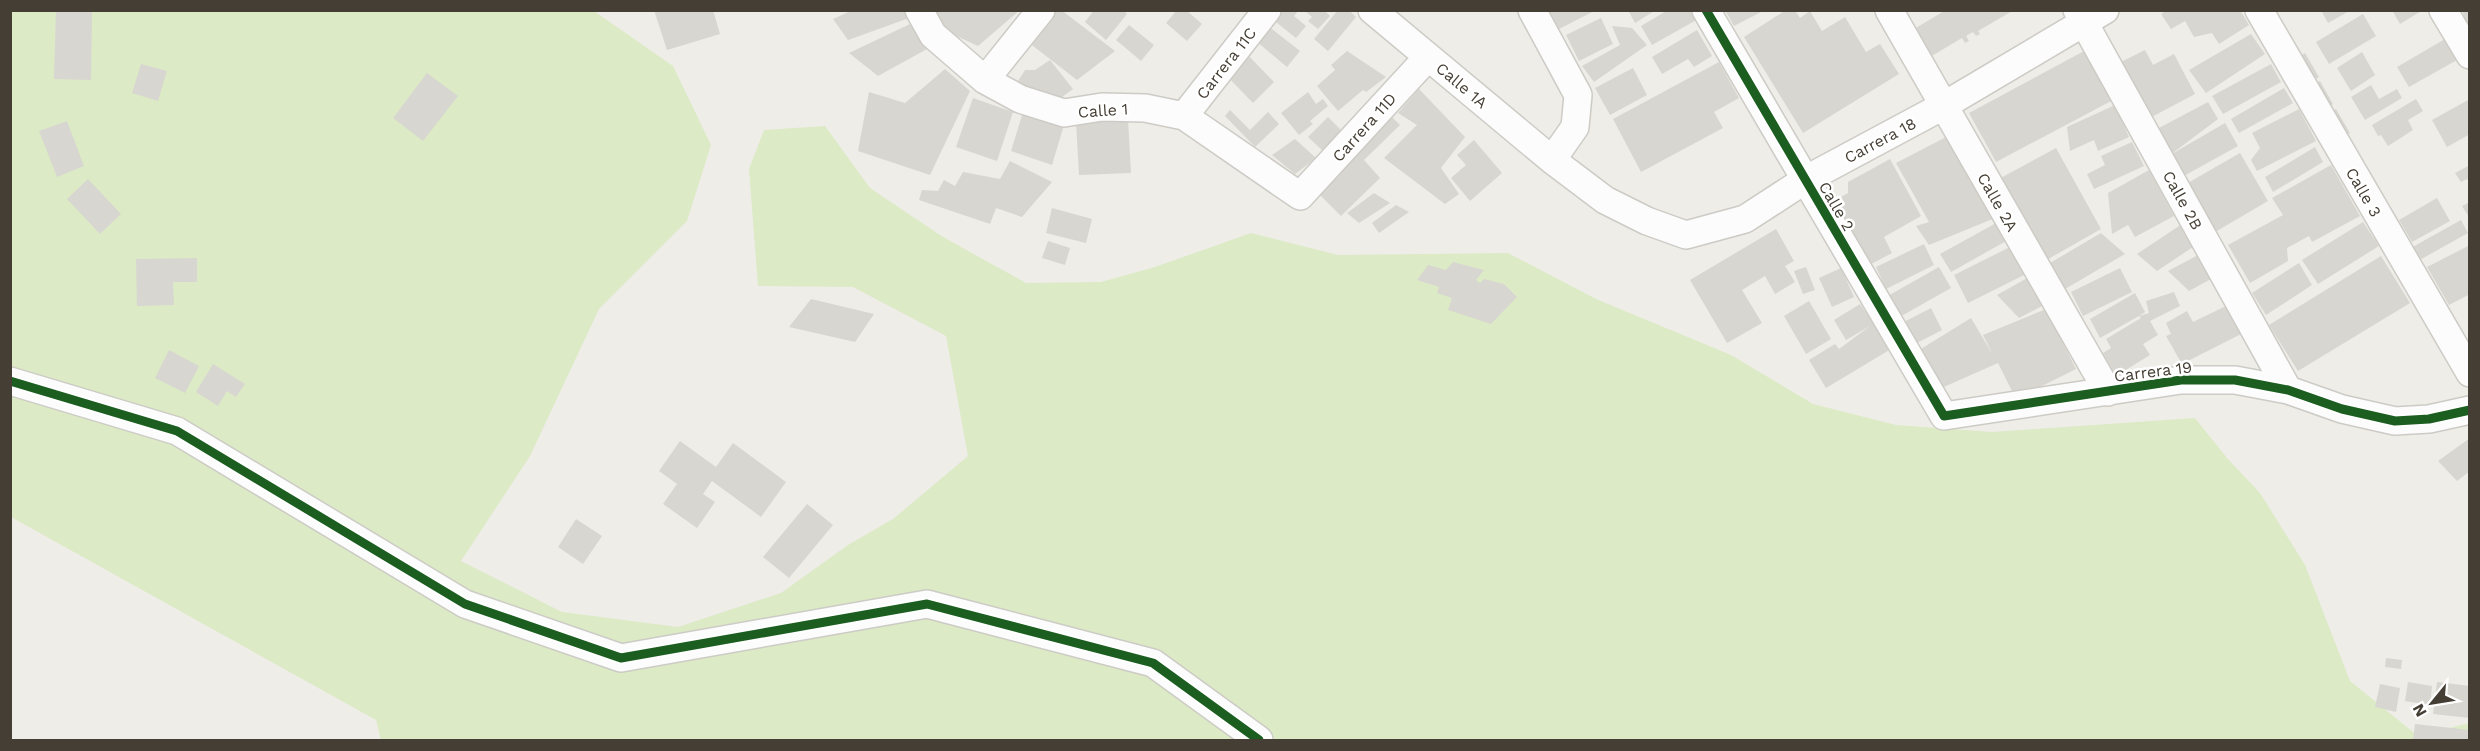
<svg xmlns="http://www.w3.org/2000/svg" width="2480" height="751" font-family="'Work Sans',sans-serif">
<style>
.green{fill:#dceac6}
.building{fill:#d8d6d0}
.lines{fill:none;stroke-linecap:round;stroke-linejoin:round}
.street-casing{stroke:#cdcbc5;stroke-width:30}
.street{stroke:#fcfcfc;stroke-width:27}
.cycleway-casing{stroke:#fff;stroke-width:13}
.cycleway{stroke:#1b5e20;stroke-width:9}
.labels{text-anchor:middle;stroke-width:5;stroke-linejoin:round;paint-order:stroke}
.street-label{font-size:16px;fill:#453e34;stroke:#fff}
</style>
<rect width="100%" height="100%" fill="#eeede8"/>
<!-- green -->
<path class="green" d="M11,11H594L673,66L711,145L687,221L599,309L530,456L461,561L562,612L678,627L781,593L848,545L893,519L968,456L946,336L853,287L758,286L749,169L764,130L825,126L870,188L943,237L1026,283L1101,282L1155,267L1251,233L1338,255L1508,253L1596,299L1731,355L1813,404L1896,425L1992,432L2195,418L2227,458L2260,493L2305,565L2350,681L2418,736L2469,723V740H381L376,720L11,517Z"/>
<!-- building -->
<path class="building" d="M56,10H92L91,80L54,79Z
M654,10H713L720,34L667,50Z
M853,10H907L912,17L848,40L833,19Z
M928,10H1020L978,46L935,26Z
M1052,10H1061L1115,51L1077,80L1028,42Z
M1094,10H1123L1127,14L1106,40L1085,22Z
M1177,10H1186L1202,24L1187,41L1166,23Z
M1279,10H1299L1294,16L1306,26L1296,38L1272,19Z
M1304,10H1324L1330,16L1318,29L1308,21L1312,17Z
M1338,10H1349L1356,17L1328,51L1314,39Z
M1549,10H1596L1559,29Z
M1628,10H1656L1635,23Z
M1668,10H1695L1700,18L1652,45L1641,26Z
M1725,10H1765L1734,26Z
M1786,10H1795L1800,18L1810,11L1822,31L1845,17L1866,52L1880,44L1899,74L1803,133L1744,37Z
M1946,10H2014L1978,31L1980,34L1976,36L1973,32L1966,36L1969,41L1965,43L1962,38L1930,57L1914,29Z
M2167,10H2240L2249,25L2219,44L2212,33L2194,37L2185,21L2171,29L2161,14Z
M2321,10H2351L2328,23Z
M2392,10H2423L2400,24Z
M2462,10H2470V30H2469Z
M2363,14L2376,36L2329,64L2316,42Z
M1601,18L1613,44L1579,61L1566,35Z
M910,24L927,49L878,76L849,53Z
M1129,25L1154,45L1141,61L1116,40Z
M1268,26L1300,51L1287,67L1256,41Z
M1612,26L1632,28L1647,45L1594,82L1582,66L1620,45Z
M1697,30L1712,56L1694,67L1688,59L1662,74L1652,57Z
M2251,34L2265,54L2206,93L2189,70Z
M2445,39L2457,60L2409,87L2397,67Z
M2086,50L2113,100L1996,162L1969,113Z
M2145,50L2153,65L2174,54L2195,94L2148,119L2119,63Z
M1347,51L1386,77L1366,92L1363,90L1338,111L1317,86L1335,70L1331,65Z
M2362,52L2375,75L2351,91L2337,68Z
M1246,53L1274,82L1253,103L1225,74Z
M2305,53L2319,77L2307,84L2293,60Z
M1050,60L1073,89L1054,103L1018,81L1025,70H1035Z
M1719,62L1739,98L1714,112L1723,128L1641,172L1613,119Z
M141,64L167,71L158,101L132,93Z
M2271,64L2281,82L2223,114L2212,96Z
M1633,68L1647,95L1610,115L1595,88Z
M945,69L970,91L930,175L858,151L869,92L905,103Z
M427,73L458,96L423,141L393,118Z
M2320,81L2333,104L2322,111L2309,87Z
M2371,85L2379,99L2397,89L2402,98L2365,120L2351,97Z
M2284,88L2293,103L2239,133L2231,119Z
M1419,89L1465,137L1441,168L1459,194L1445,204L1384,158L1417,125L1398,113Z
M1308,92L1316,104L1323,99L1328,106L1310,121L1313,124L1299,135L1281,113Z
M973,98L1013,112L997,161L956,147Z
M2416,99L2423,111L2408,120L2413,130L2388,146L2381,135L2378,136L2372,125Z
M2470,99V134L2447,147L2432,120Z
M2208,102L2218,119L2170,155L2225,123L2238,146L2182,177L2170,155L2157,129Z
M2115,105L2129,137L2098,151L2094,140L2070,151L2067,127Z
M2299,109L2316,141L2257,171L2251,160L2260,148L2252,133Z
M2336,109L2350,133L2338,139L2325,116Z
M1230,110L1250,130L1268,112L1279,124L1255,147L1225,116Z
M1023,112L1064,125L1052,165L1011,151Z
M1390,115L1400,125L1364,160L1380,178L1341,216L1314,189Z
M1328,117L1342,131L1323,151L1308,137Z
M1128,119L1131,173L1079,175L1076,122Z
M67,121L84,166L57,177L39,131Z
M1950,135L1995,218L1929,245L1916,226L1929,222L1896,163Z
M1295,139L1316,158L1295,174L1272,155Z
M1474,140L1502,173L1470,201L1451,178L1466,165L1457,155Z
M2132,142L2144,166L2094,189L2087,174L2105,165L2101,156Z
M2315,147L2323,162L2273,192L2265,177Z
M2056,148L2101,229L2043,262L1997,180Z
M2240,153L2268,201L2210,235L2186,184Z
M1890,159L1921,216L1884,237L1892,253L1862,269L1827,205L1848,193V182Z
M1010,161L1052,182L1022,217L996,208L990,224L919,200L922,190L938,191L944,180L955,186L963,172L1000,179Z
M2331,165L2360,216L2312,242L2309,236L2287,248L2288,261L2250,283L2228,245L2283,215L2272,198Z
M2470,165V183L2467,179L2461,182L2455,173Z
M2149,170L2174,216L2135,237L2128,225L2112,234L2108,193Z
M88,179L121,214L100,234L67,199Z
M1374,193L1390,203L1359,223L1347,213Z
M2437,198L2450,221L2412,242L2399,220Z
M2470,202V219L2462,206Z
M1396,205L1409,212L1379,233L1372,223Z
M1052,208L1092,219L1086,243L1046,233Z
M2461,220L2468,233L2416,262L2409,249Z
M1998,222L2008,240L1951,272L1940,254Z
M2185,222L2199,243L2157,271L2137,254Z
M2363,222L2379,246L2318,284L2302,260Z
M1776,229L1794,261L1785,266L1795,282L1775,294L1765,276L1742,290L1762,323L1727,343L1690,280Z
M2101,233L2125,254L2065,289L2050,263Z
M1048,241L1070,248L1065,265L1042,258Z
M1924,244L1934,265L1886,289L1876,267Z
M2470,245V294L2449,305L2427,267Z
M2012,246L2026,274L1968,303L1954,275Z
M2198,255L2211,279L2189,291L2168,271Z
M2381,256L2410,303L2298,371L2269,325Z
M197,258V282H173L174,305L137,306L136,259Z
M1453,262L1484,270L1476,280L1480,283L1484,279L1504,284L1517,297L1491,324L1448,310L1452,298L1437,293L1439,287L1417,280L1428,265L1446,270Z
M2299,263L2312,285L2266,315L2252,293Z
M1806,267L1815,290L1803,294L1794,271Z
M1939,267L1951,288L1898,318L1886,297Z
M1841,268L1854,297L1832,307L1819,278Z
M2120,268L2132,292L2083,316L2071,292Z
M2029,277L2044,305L2019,318L1997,295Z
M2174,292L2180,306L2150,321L2158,335L2143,344L2150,355L2116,376L2103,353L2111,348L2106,339L2141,318L2139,316L2100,338L2090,319L2135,293L2145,312L2139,316L2149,313L2146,301Z
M811,299L874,314L855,342L789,327Z
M1809,301L1831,339L1806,354L1784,316Z
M1860,304L1891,349L1826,388L1809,360L1835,344L1839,349L1870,326L1846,340L1834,320Z
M2226,306L2243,333L2182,364L2166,336L2171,334L2166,323L2187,311L2193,322Z
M1931,308L1942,330L1913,345L1902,323Z
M2046,309L2076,369L2016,399L1998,363L1937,390L1916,352L1971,318L1993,355L1983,335Z
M169,350L199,366L185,393L155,378Z
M213,364L245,384L236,397L227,391L218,406L196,392Z
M2470,438V471L2457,481L2438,461Z
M680,441L716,467L733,443L786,482L761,517L712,481L703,494L715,502L697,528L663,504L677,484L659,471Z
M807,504L833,525L789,578L763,557Z
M576,519L602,536L583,564L558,547Z
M2386,658L2402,660L2401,669L2385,667Z
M2408,682L2432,686L2430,705L2405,701Z
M2437,682L2470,686V718L2433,714Z
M2380,684L2400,688L2396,712L2375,707Z
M2415,724L2470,730V740H2413Z"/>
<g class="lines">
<!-- street casing -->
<g class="street-casing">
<path id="street" d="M919,10L933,35L985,80L1020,99L1064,113L1102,107L1145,108L1184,116L1300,196L1428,57
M1372,10L1552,160L1605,200L1647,221L1686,235L1745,219L1805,180L1943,106L2105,10
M1532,10L1578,95L1575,127L1552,160
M1706,10L1944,416L2181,380H2235L2288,390L2342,409L2395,421L2429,419L2470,410
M1889,10L2108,392
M2077,10L2288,390
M2259,10L2470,373
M2443,10L2470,55
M985,80L1041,10
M1184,116L1267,10
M10,381L177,431L465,604L621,658L927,604L1153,663L1259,740"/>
</g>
<!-- street -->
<use href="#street" class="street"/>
<!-- cycleway casing -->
<g class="cycleway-casing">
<path id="cycleway" d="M1706,10L1944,416L2181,380H2235L2288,390L2342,409L2395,421L2429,419L2470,410
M10,381L177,431L465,604L621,658L927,604L1153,663L1259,740"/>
</g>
<!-- cycleway -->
<use href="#cycleway" class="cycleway"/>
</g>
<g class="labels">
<!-- street labels -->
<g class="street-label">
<text transform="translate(1226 63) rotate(-52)" y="6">Carrera 11C</text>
<text transform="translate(1462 85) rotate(40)" y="6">Calle 1A</text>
<text transform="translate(1103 110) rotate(-4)" y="6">Calle 1</text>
<text transform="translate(1364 127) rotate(-48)" y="6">Carrera 11D</text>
<text transform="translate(1880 140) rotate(-28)" y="6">Carrera 18</text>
<text transform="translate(2364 192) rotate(60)" y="6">Calle 3</text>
<text transform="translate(2183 200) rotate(61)" y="6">Calle 2B</text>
<text transform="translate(1998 202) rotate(60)" y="6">Calle 2A</text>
<text transform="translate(1837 206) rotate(60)" y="6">Calle 2</text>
<text transform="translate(2153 371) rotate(-7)" y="6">Carrera 19</text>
</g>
</g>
<!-- border -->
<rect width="2480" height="751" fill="none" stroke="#453e34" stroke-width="24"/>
<!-- north arrow -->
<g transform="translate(2432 703) rotate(240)" stroke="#ffffff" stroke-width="4.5" paint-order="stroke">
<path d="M0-4.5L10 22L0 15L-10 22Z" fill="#453e34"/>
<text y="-9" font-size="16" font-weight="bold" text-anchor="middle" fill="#453e34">N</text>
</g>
</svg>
